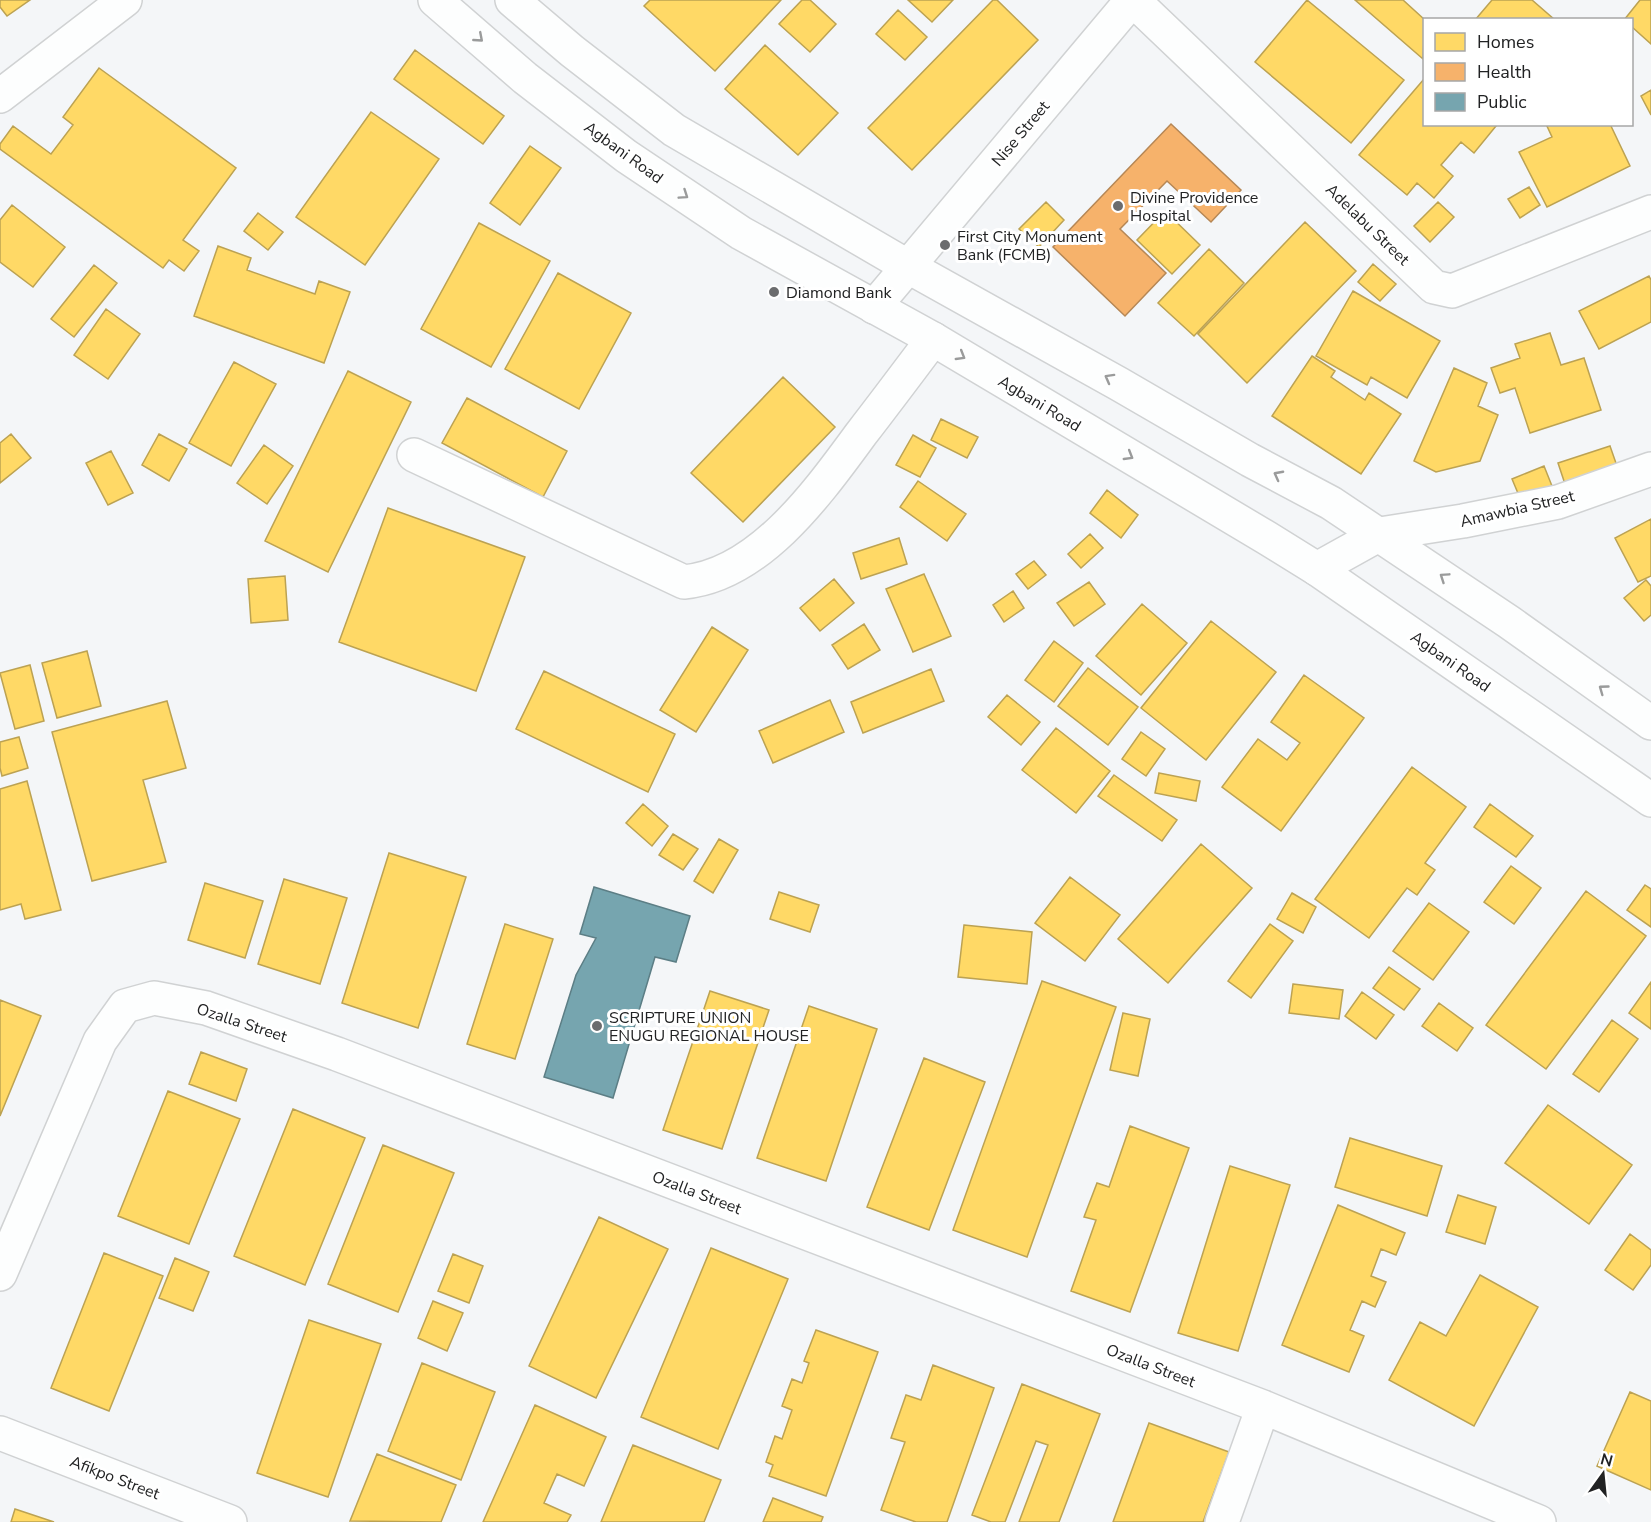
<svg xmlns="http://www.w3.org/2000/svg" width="1651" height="1522" font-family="'Nunito Sans',sans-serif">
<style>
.homes{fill:#ffd966;stroke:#bca252;stroke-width:1.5}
.health{fill:#f6b26b;stroke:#b68755;stroke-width:1.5}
.public{fill:#76a5af;stroke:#5c7e85;stroke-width:1.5}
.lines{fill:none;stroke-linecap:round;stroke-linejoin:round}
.minor-casing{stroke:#d0d2d3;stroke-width:36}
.tertiary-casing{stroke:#d0d2d3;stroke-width:36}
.secondary-casing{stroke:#d0d2d3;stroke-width:36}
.primary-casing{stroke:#d0d2d3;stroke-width:36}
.minor{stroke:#fdfefe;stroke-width:33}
.tertiary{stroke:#fdfefe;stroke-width:33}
.secondary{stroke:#fdfefe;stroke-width:33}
.primary{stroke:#fdfefe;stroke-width:33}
.oneway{stroke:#9a9b9b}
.poi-dot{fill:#6b6c6e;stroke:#fff;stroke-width:2}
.labels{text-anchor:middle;stroke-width:6;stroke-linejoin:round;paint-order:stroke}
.street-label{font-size:16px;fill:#212223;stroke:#fff}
.poi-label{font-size:16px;fill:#212223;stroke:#fff;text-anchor:start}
</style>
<rect width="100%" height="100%" fill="#f4f6f8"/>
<!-- homes -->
<path class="homes" d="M0,0H30L7,16L0,7Z
M650,0H781L715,71L644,6Z
M802,0H810L836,24L810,52L779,24Z
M908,0H953L932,22Z
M993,0H997L1038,40L912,170L868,128Z
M1307,0L1404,80L1351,143L1255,62Z
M1355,0H1403L1425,20L1423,59Z
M1492,0H1532L1555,20H1475Z
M1640,0H1651V44L1632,27V20H1624Z
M898,10L927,37L905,60L876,34Z
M765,45L838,113L798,155L725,89Z
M415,50L504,116L483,144L394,79Z
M99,68L236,168L183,240L199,251L184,271L169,260L163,268L0,149V144L13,126L51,154L73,125L63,117Z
M1424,79V124H1494L1496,126L1474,153L1461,142L1441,165L1453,176L1434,198L1417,183L1407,195L1359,155Z
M1651,90V115L1641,96Z
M371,112L439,159L365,265L296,217Z
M1546,124H1610L1630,166L1547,207L1519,152L1552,137Z
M530,146L561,168L520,225L490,203Z
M1529,187L1540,205L1520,218L1508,199Z
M1046,202L1064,220L1039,247L1019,229Z
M1438,202L1454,217L1430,242L1414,226Z
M12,205L65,247L33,287L0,262V220Z
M1165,211L1200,245L1172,274L1137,240Z
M258,213L283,232L268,250L244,231Z
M1305,222L1356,271L1247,383L1198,334Z
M479,223L550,261L491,367L421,329Z
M218,246L251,258L247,270L315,294L319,281L350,292L324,363L194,316Z
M1209,249L1244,283L1194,336L1158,303Z
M1373,264L1396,284L1380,301L1358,282Z
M94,265L117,283L74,337L51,319Z
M558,273L631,313L579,409L505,369Z
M1649,276L1651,280V322L1599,349L1579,311Z
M1353,291L1440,341L1407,398L1371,377L1367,385L1316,356Z
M106,309L140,334L108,379L74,355Z
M1550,333L1561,365L1584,358L1601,410L1530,433L1515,388L1500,393L1491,368L1520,358L1515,344Z
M1312,356L1335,371L1331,377L1365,400L1369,393L1401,414L1361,474L1272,416Z
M234,362L276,384L231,466L189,443Z
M1454,368L1487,383L1478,406L1498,415L1480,461L1436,472L1414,461Z
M348,371L411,402L328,572L265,541Z
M783,377L835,427L743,522L691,473Z
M467,398L567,451L543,497L442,443Z
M941,419L978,437L967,458L931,440Z
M11,434L31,458L0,483V443Z
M159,434L187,449L169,481L142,465Z
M913,435L936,448L920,477L896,465Z
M264,445L293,466L267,504L237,483Z
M1610,446L1617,466L1565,484L1558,463Z
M111,451L133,493L108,505L86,463Z
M1544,466L1552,486L1520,498L1512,479Z
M918,481L966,514L947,541L900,507Z
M1107,490L1138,515L1121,538L1090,513Z
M388,508L525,557L476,691L339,642Z
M1651,519V576L1638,582L1615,538Z
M1090,534L1103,548L1081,568L1068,554Z
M899,538L907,564L861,579L853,553Z
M1034,561L1046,575L1028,589L1016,574Z
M924,574L951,636L913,652L886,589Z
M285,576L288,620L251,623L248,579Z
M834,579L854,603L820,631L800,608Z
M1646,580L1651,586V615L1644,621L1624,598Z
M1089,582L1105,604L1074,626L1057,603Z
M1013,591L1024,608L1004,622L993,605Z
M1142,604L1187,643L1141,695L1096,656Z
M1211,621L1276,672L1206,760L1141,708Z
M864,624L880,650L848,669L832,645Z
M712,627L748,650L696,732L660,710Z
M1054,641L1083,663L1054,702L1025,680Z
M87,651L101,706L57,718L42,663Z
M30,665L44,721L15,729L0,673Z
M1088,668L1138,707L1108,745L1058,706Z
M931,669L944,701L863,733L851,702Z
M544,671L675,734L648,792L516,729Z
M1304,675L1364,718L1281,831L1222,787L1258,739L1287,760L1300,743L1271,722Z
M1007,695L1040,722L1021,745L988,717Z
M830,700L844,732L773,763L759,731Z
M167,701L186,768L143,780L166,862L92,881L52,732Z
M1056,728L1110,771L1076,813L1022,770Z
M1141,732L1165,749L1146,776L1122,759Z
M19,737L28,768L2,776L0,768V742Z
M1412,767L1466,807L1425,863L1435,870L1417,895L1407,888L1369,938L1315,899Z
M1159,773L1200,781L1196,801L1155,793Z
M1114,775L1177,820L1162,841L1098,796Z
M27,781L61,910L25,919L21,904L0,910V789Z
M643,804L668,826L652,846L626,823Z
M1490,804L1533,836L1516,857L1474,827Z
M673,834L698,849L683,870L659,855Z
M719,839L738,850L713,893L694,881Z
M1201,844L1252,888L1168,983L1118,939Z
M389,853L466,877L418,1028L342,1003Z
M1511,866L1541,888L1514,924L1484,902Z
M1070,877L1120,915L1085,961L1035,923Z
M284,879L347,898L320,984L258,964Z
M205,883L263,901L245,958L188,940Z
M1645,885L1651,889V927L1627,910Z
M1586,891L1646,936L1546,1069L1486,1025Z
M779,892L819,905L810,932L770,919Z
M1292,893L1316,907L1303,933L1277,919Z
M1429,903L1469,932L1433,980L1393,951Z
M505,924L553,939L515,1059L467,1044Z
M1270,924L1293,941L1251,998L1228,981Z
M964,925L1032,932L1027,984L958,977Z
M1389,967L1420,989L1404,1010L1373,988Z
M1042,981L1116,1007L1027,1257L953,1230Z
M1651,982V1029L1629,1013Z
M1293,984L1343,990L1339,1019L1289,1013Z
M710,991L769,1010L722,1149L663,1130Z
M1362,992L1394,1015L1376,1039L1345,1016Z
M0,1000L41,1016L0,1116Z
M1439,1003L1473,1028L1457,1051L1422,1026Z
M809,1006L877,1029L826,1181L757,1158Z
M1123,1013L1150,1019L1138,1076L1110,1070Z
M1612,1020L1638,1039L1599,1092L1573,1074Z
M201,1052L247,1069L236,1101L189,1084Z
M924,1058L985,1082L929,1230L867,1207Z
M168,1091L240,1119L189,1244L118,1216Z
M1548,1105L1632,1165L1589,1224L1505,1163Z
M293,1109L365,1138L305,1285L234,1256Z
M1130,1126L1189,1148L1130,1312L1071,1291L1096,1220L1084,1217L1097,1183L1109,1187Z
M1350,1138L1442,1166L1427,1216L1335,1187Z
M383,1145L454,1173L398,1312L328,1284Z
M1230,1166L1290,1185L1238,1351L1178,1333Z
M1458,1195L1496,1207L1485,1244L1446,1232Z
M1338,1205L1405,1233L1396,1255L1381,1249L1371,1276L1386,1282L1375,1307L1362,1301L1350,1330L1364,1336L1349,1372L1282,1345Z
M599,1217L668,1249L596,1398L529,1366Z
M1630,1234L1651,1250V1265L1633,1290L1605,1270Z
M711,1248L788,1279L718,1449L641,1417Z
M104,1253L163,1276L109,1411L51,1388Z
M453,1254L483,1266L469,1303L438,1291Z
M175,1258L209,1272L193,1311L159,1298Z
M1480,1275L1538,1307L1474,1426L1389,1380L1420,1322L1446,1336Z
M433,1301L463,1313L447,1351L418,1338Z
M309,1320L381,1344L328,1497L257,1473Z
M816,1330L878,1352L826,1496L769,1476L773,1465L766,1462L775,1436L782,1439L792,1410L782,1406L792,1379L802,1383L809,1363L804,1361Z
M422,1363L495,1392L461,1480L388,1451Z
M933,1365L994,1388L947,1522H916L881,1510L905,1442L891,1438L906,1395L921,1400Z
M1022,1384L1100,1414L1059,1522H1019L1048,1445L1036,1441L1005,1522H991L972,1515Z
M1630,1392L1651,1401V1490L1597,1466Z
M535,1405L606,1437L584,1486L557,1474L544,1503L571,1515L567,1522H483Z
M1149,1423L1229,1452L1203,1522H1113Z
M633,1445L721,1480L704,1522H601Z
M377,1454L456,1485L441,1522L350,1521Z
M773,1498L823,1517L821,1522H763Z
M15,1509L54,1522H11Z"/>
<!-- health -->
<path class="health" d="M1171,124L1241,190L1211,222L1167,181L1120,229L1166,273L1125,316L1053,247Z"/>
<!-- public -->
<path class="public" d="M594,887L690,916L676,962L655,957L613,1098L544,1077L576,975L596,938L580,934Z"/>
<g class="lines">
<!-- minor casing -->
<g class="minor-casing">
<path id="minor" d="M1133,0L1434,287L1452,291L1651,212
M0,96L125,0
M414,455L684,582C760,575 819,491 861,434C885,403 909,371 933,339
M0,1274L100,1041L125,1006L154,998L206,1008L337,1054L1263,1407L1539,1522
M0,1433L230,1522
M1222,1522L1263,1407"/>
</g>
<!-- tertiary casing -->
<g class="tertiary-casing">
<path id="tertiary" d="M1317,569L1380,534L1463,521L1558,502L1651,469"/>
</g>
<!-- secondary casing -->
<g class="secondary-casing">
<path id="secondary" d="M874,307L1132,0"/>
</g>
<!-- primary casing -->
<g class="primary-casing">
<path id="primary" d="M435,0L525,78L626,156L741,233L933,339L1267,538L1317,569L1651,800
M512,0L572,51L674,130L907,266L1119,384L1250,460L1331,503L1509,622L1651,723"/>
</g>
<!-- minor -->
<use href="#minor" class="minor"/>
<!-- tertiary -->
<use href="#tertiary" class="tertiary"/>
<!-- secondary -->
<use href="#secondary" class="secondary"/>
<!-- primary -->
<use href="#primary" class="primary"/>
</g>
<!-- one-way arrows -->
<defs><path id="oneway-chevron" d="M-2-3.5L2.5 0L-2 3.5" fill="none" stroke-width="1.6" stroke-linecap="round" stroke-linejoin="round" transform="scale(1.5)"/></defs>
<g class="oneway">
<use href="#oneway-chevron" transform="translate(479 38) rotate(41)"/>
<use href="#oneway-chevron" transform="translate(684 195) rotate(34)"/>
<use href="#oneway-chevron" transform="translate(961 356) rotate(31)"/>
<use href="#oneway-chevron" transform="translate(1109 378) rotate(-151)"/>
<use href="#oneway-chevron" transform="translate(1129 456) rotate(31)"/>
<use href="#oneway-chevron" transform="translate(1278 475) rotate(-152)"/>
<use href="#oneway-chevron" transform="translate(1444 577) rotate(-146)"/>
<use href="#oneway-chevron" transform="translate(1603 689) rotate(-144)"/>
</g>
<!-- markers -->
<g class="poi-dot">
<circle cx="1118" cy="206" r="6"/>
<circle cx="945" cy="245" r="6"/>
<circle cx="774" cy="292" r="6"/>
<circle cx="597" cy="1026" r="6"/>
</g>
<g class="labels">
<!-- street labels -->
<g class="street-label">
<text transform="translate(1020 133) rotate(-50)" y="6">Nise Street</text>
<text transform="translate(624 152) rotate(36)" y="6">Agbani Road</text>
<text transform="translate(1368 224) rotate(44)" y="6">Adelabu Street</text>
<text transform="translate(1040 403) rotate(31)" y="6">Agbani Road</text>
<text transform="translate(1517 508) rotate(-13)" y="6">Amawbia Street</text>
<text transform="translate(1451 661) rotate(35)" y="6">Agbani Road</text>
<text transform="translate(242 1022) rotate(18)" y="6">Ozalla Street</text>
<text transform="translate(697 1192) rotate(21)" y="6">Ozalla Street</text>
<text transform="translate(1151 1365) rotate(21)" y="6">Ozalla Street</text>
<text transform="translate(115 1477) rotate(21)" y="6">Afikpo Street</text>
</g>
<!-- poi labels -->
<g class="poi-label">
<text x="1130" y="203">Divine Providence<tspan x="1130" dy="18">Hospital</tspan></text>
<text x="957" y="242">First City Monument<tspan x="957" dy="18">Bank (FCMB)</tspan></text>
<text x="786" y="298">Diamond Bank</text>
<text x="609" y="1023">SCRIPTURE UNION<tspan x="609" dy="18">ENUGU REGIONAL HOUSE</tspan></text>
</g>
</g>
<!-- legend -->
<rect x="1423" y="18" width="210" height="108" fill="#ffffff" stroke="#a6a7a7" stroke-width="1.5"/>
<rect x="1435" y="33" width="30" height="18" fill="#ffd966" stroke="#a6a7a7" stroke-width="1.5"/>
<text x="1477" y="48" font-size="18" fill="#212223">Homes</text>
<rect x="1435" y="63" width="30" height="18" fill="#f6b26b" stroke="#a6a7a7" stroke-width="1.5"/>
<text x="1477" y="78" font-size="18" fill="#212223">Health</text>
<rect x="1435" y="93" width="30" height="18" fill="#76a5af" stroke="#a6a7a7" stroke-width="1.5"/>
<text x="1477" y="108" font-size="18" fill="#212223">Public</text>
<!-- north arrow -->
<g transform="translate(1603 1474) rotate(15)" stroke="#ffffff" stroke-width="4.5" paint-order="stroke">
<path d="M0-4.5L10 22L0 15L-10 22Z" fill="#212223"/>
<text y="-9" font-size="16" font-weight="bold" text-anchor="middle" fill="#212223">N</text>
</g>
</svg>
